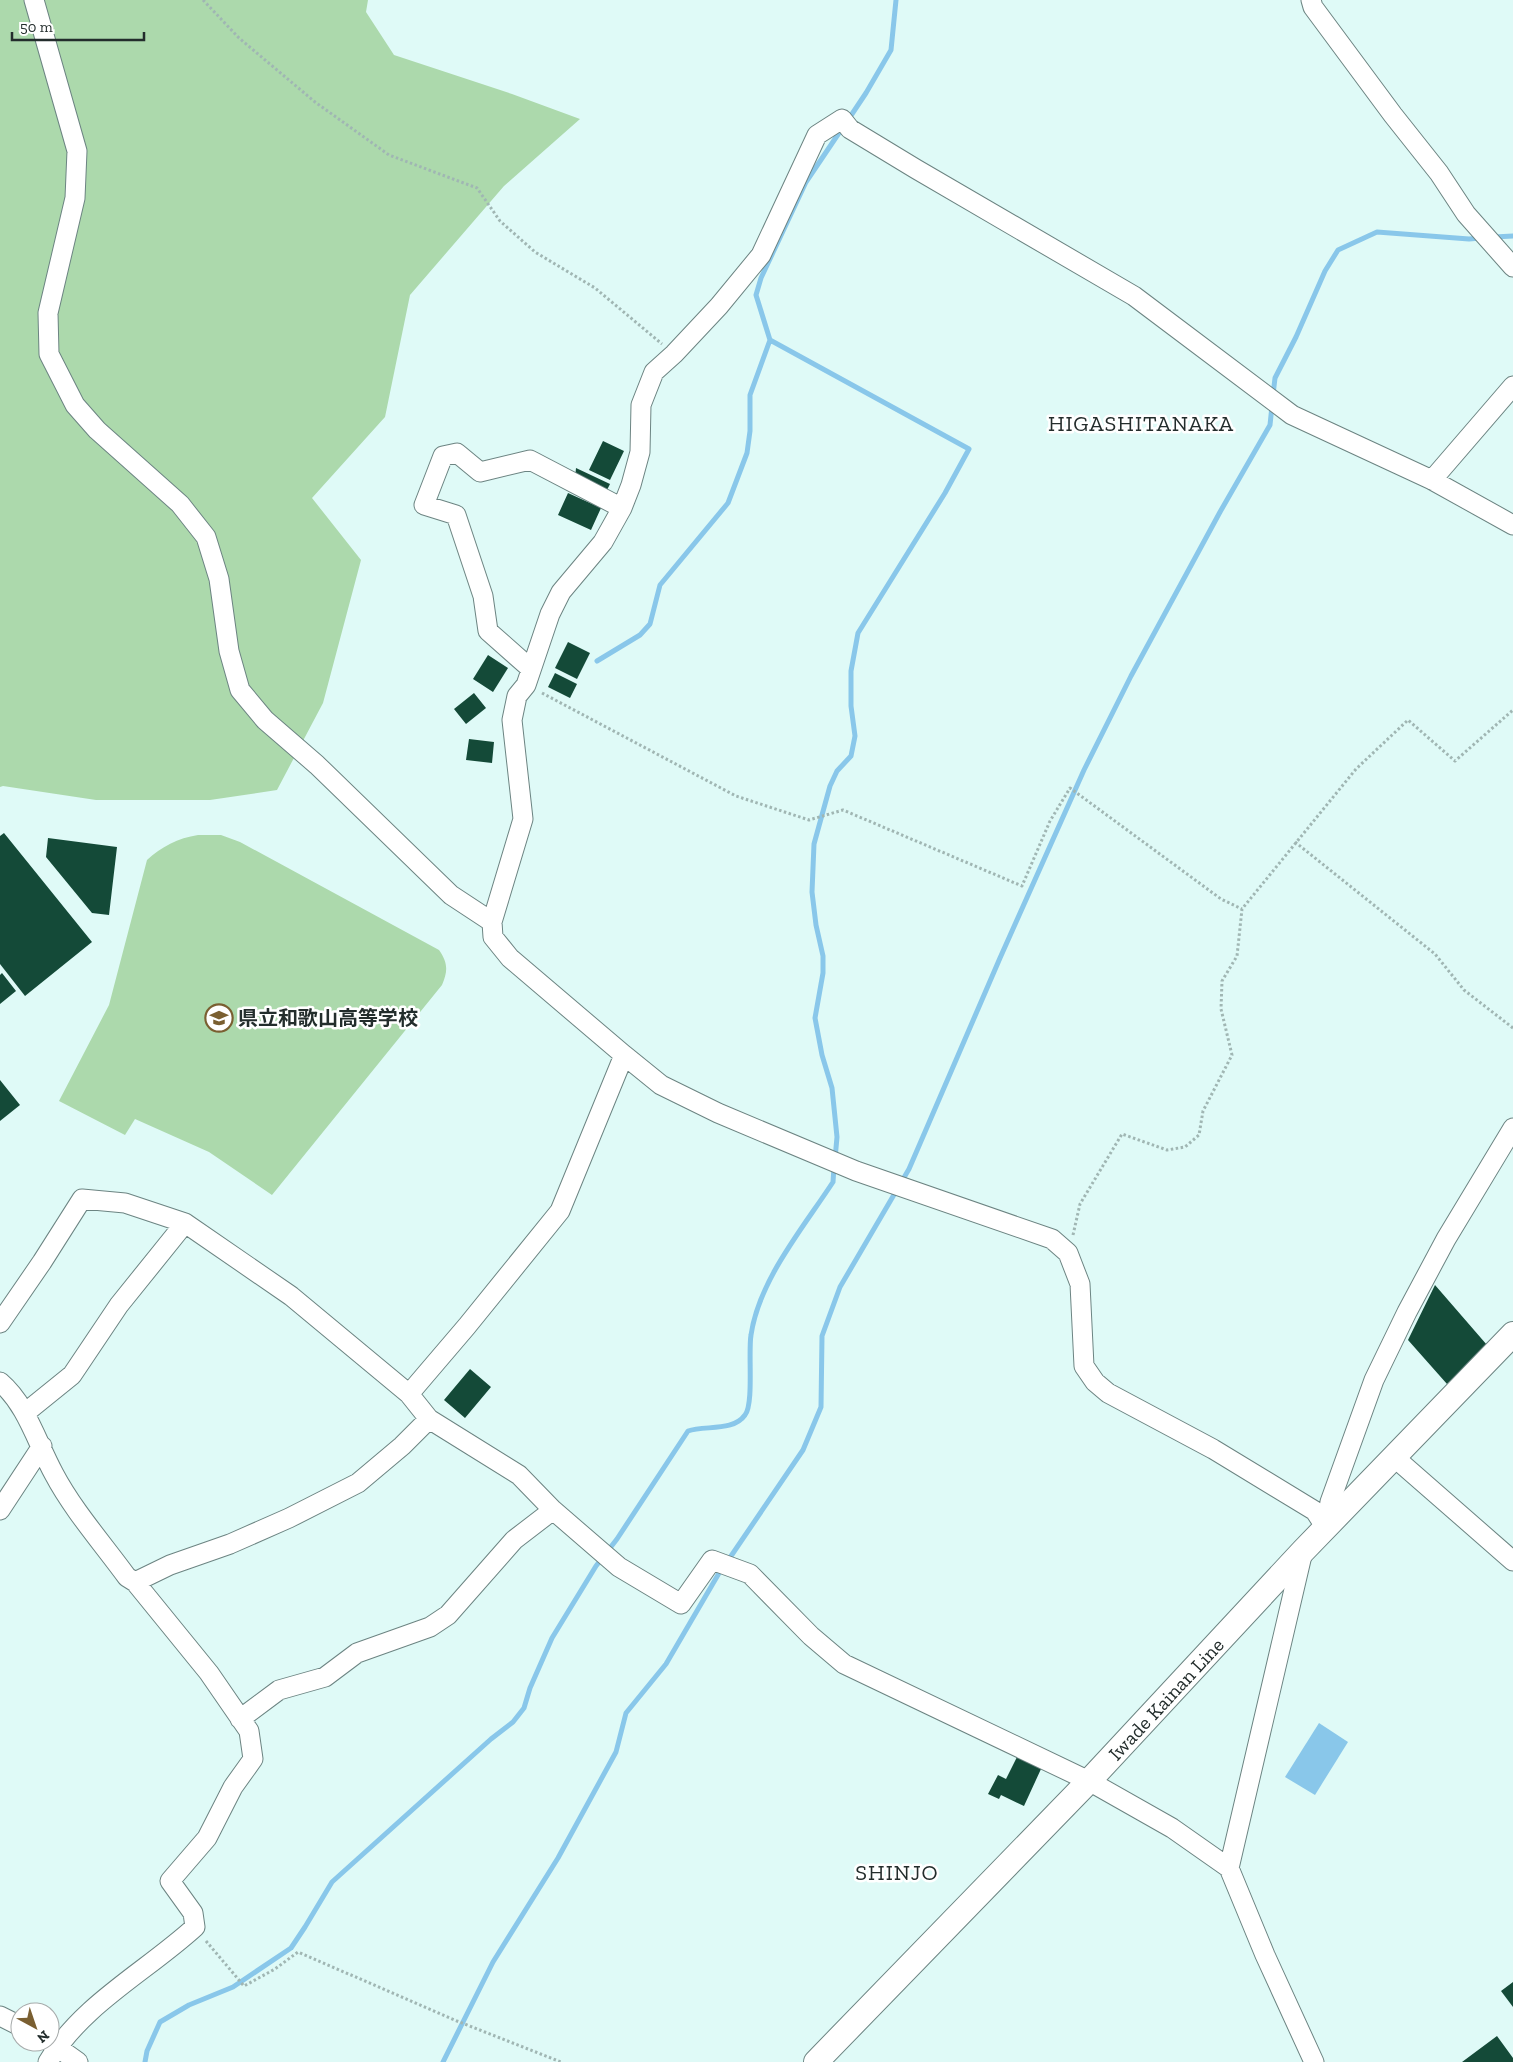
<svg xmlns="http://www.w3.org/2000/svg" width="1513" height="2062" font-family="'Zilla Slab','Noto Sans JP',serif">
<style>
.green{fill:#acd9ac}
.water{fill:#89c7ea}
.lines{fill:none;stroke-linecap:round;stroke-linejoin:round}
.stream{stroke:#89c7ea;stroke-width:5}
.building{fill:#144a38}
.minor-casing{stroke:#6c8482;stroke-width:21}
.major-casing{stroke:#6c8482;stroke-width:26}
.path{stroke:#a0b6b3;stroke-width:3;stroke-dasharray:2.5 2.5;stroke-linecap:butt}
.minor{stroke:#fff;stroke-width:19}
.major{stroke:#fff;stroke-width:24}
.labels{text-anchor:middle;stroke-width:5;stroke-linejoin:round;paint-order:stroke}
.poi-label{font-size:20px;font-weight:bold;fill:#232d2c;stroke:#fff;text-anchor:start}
.street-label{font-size:20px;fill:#232d2c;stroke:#fff}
.quarter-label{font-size:22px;letter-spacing:1px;fill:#232d2c;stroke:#fff}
</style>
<rect width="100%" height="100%" fill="#dffaf7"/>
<!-- green -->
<path class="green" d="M0,0H368L366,12L394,55L512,94L580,119L504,186L410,295L385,417L312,498L361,560L323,703L277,790L210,800H96L3,786L0,787Z
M198,835H221L240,842L439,950C448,963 448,971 442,985L272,1195L209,1152L135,1119L125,1135L59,1101L109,1005L147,860C161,847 178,838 198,835Z"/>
<!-- water -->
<path class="water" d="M1319,1723L1348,1742L1315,1795L1285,1777Z"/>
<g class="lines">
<!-- stream -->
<path class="stream" d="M848,120L866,93L891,50L896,0
M1494,237L1513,236
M770,340L969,449L945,493L858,633L851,671V706L855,736L851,756L837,771L830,786L814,844L812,892L816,925L823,956V973L815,1018L822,1055L832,1088L837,1137L835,1159
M1273,395L1275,378L1296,337L1325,271L1338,250L1377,232L1469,239L1481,238
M597,661L640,635L650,624L660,585L728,503L747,453L750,431V395L770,340L756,295L761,278L806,182L843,127
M727,1562L803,1450L821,1407L822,1336L840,1287L909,1169L1000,958L1084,770L1131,676L1220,512L1270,425L1272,406
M145,2062L147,2051L160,2022L189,2005L233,1987L291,1948L305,1927L332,1882L491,1739L513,1722L524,1708L530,1688L552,1638L596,1566L617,1539L688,1431C705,1425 733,1432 745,1415C754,1404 748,1352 751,1335C759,1280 803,1228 833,1182L834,1167
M443,2062L493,1962L558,1858L616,1752L626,1713L666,1664L722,1568"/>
</g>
<!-- building -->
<path class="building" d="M603,441L624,451L610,480L589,470Z
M576,468L610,484L606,492L575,478Z
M568,493L601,508L591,530L558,515Z
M568,642L590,653L577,679L555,668Z
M488,655L508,668L493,692L473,679Z
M555,673L577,684L570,698L548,687Z
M474,693L486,708L466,724L454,709Z
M469,739L494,742L492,763L466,760Z
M4,833L92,942L25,996L0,964V836Z
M48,838L117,847L109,915L92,913L46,857Z
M2,973L16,991L0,1004V975Z
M0,1080L20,1105L0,1121Z
M1435,1285L1487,1345L1447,1384L1408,1340Z
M470,1369L491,1387L465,1418L444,1400Z
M1017,1757L1041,1769L1024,1806L1001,1795L999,1799L988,1794L998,1775L1006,1779Z
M1513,1982V2007L1501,1991Z
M1497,2036L1513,2058V2062H1462Z"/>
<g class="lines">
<!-- minor casing -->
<g class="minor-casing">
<path id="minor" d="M34,0L77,151L75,198L48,313L49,354L75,405L97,430L180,504L206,537L219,579L229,651L240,690L265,720L317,765L451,895L492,922
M1311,0L1313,7L1393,115L1439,173L1466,214L1513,267
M1432,480L1513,386
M531,669L488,631L483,596L456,515L424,505L443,456L457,453L480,472L530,460L622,508
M0,1323L42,1262L82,1199L125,1203L185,1223L291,1296L409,1394L429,1419L519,1475L553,1510L619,1567L681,1604L712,1560L750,1574L811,1636L844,1664L1089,1781L1172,1828L1229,1868L1265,1955L1314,2062
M0,1382C27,1405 37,1443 54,1474C73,1510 103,1544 127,1577L135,1582L209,1673L249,1731L253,1759L233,1787L207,1838L170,1881L193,1913L195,1927C147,1971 81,2005 48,2062
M409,1394L467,1326L560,1211L624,1055
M25,1413L72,1375L119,1305L185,1223
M1394,1457L1513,1561
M0,1510L42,1446
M1326,1528L1315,1511L1213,1449L1108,1393L1095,1382L1084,1366L1080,1284L1068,1253L1052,1239L856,1171L718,1113L661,1085L624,1055L510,958L493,937L492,922L523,819L512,720L517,696L526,685L550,614L561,592L603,542L622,508L631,485L640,452L641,405L654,372L674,354L719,306L761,255L817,135L842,119L850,129L916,169L1134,296L1292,415L1432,480L1513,525
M1326,1528L1330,1502L1374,1380L1407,1312L1446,1239L1513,1128
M135,1582L170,1565L230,1544L289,1518L358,1483L402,1446L429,1419
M240,1719L279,1690L325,1677L357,1653L430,1627L448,1615L514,1540L553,1510
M1229,1868L1303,1551
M0,2016L20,2026
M50,2042L78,2062"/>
</g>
<!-- major casing -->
<g class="major-casing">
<path id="major" d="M816,2062L1089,1781L1303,1551L1513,1334"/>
</g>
<!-- path -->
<path class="path" d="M203,0L239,38L315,102L389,155L477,188L500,221L535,252L595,288L662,344
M542,693L736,796L809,820L843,810L1022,886L1050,821L1070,788L1221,899L1242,909
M1295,842L1435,954L1464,990L1513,1028
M1073,1235L1080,1204L1122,1134L1167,1150L1185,1147L1199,1135L1203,1111L1232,1055L1221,1009L1222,981L1237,956L1242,909L1356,769L1408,720L1455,761L1513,710
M206,1941L244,1986L275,1969L298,1952L457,2021L561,2062"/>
<!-- minor -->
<use href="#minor" class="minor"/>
<!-- major -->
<use href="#major" class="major"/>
</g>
<!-- icons -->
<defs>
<g id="school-ring" transform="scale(1.4375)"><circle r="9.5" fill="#fff" stroke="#7a5f31" stroke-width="1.5"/><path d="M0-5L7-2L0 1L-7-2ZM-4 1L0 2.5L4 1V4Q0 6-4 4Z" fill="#7a5f31"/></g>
</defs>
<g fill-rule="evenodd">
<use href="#school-ring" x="219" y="1018"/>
</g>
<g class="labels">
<!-- poi labels -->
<g class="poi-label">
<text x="238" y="1025">県立和歌山高等学校</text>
</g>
<!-- street labels -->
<g class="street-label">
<text transform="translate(1166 1699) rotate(-47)" y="7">Iwade Kainan Line</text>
</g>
<!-- quarter labels -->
<g class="quarter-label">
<text x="1141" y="431">HIGASHITANAKA</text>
<text x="897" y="1880">SHINJO</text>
</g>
</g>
<!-- north arrow -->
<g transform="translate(35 2027) rotate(140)"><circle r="24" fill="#ffffff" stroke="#a7abab"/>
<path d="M0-4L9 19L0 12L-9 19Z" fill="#7a5f31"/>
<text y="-8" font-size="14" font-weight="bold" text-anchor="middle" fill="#232d2c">N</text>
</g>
<!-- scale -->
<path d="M12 32v8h132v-8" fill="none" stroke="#232d2c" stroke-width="2.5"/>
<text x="20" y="32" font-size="15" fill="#232d2c" stroke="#ffffff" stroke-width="4" paint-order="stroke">50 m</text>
</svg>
